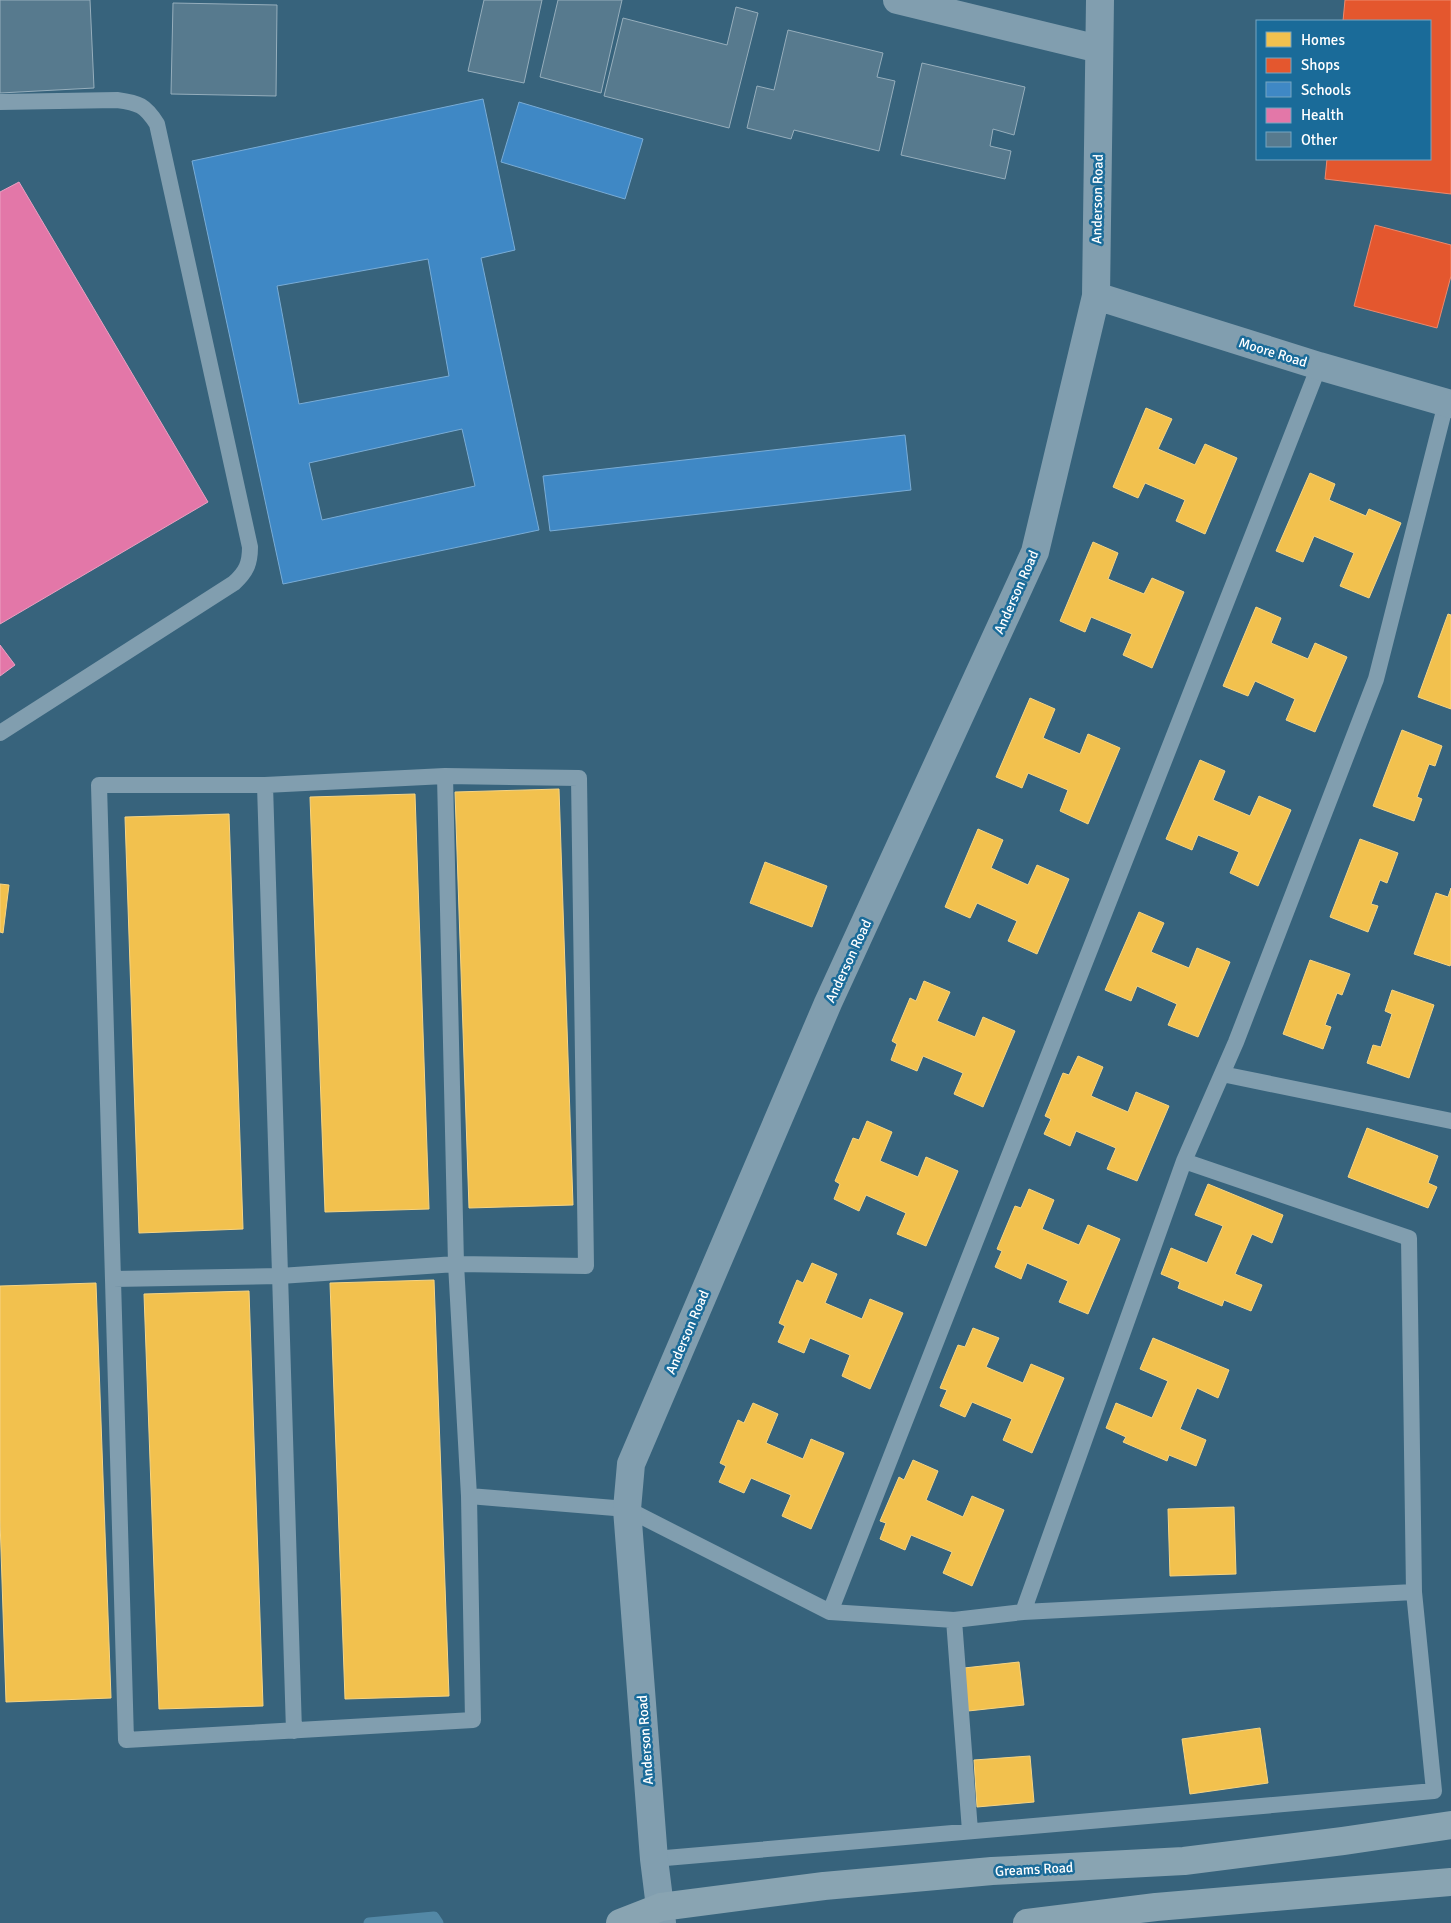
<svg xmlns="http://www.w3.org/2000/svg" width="1451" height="1923" font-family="Signika,sans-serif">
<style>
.homes{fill:#f2c14e;stroke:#f6d483}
.shops{fill:#e4572e;stroke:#ec896d}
.schools{fill:#3f88c5;stroke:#79acd6;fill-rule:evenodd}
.health{fill:#e377a8;stroke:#eba0c2}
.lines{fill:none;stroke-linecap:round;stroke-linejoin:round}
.stream{stroke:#5388a6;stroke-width:11}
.building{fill:#577a8e;stroke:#96aebc}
.lane{stroke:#819eaf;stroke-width:16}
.street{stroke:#819eaf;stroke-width:28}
.secondary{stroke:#89a4b2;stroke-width:28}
.labels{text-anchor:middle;stroke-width:5;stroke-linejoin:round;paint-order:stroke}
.street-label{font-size:14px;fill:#fff;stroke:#1a6b99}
</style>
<rect width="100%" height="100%" fill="#37637c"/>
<!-- homes -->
<path class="homes" d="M1146,408L1172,419L1158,449L1195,465L1205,444L1237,458L1205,534L1176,521L1185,500L1145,483L1138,498L1113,487Z
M1310,473L1335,484L1329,500L1366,516L1369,509L1401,523L1369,598L1340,586L1354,553L1314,536L1303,562L1276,551Z
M1093,542L1118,553L1108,579L1144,594L1152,578L1184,592L1152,668L1123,655L1132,634L1091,617L1085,632L1060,621Z
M1256,607L1281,618L1271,643L1308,659L1315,643L1347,657L1315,732L1286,720L1295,699L1255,681L1248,696L1223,686Z
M1448,614L1451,615V709L1418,697Z
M1030,698L1055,709L1043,738L1080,754L1088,734L1120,748L1088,824L1060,811L1068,790L1028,773L1022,788L996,777Z
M1402,730L1442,746L1435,766L1429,764L1417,797L1422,799L1414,821L1373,806Z
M1200,760L1225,771L1213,800L1250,816L1259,796L1291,810L1258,886L1230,873L1239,852L1198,835L1192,850L1166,839Z
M559,789L573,1205L469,1208L455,792Z
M415,794L429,1209L325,1212L310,797Z
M229,814L243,1229L139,1233L125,817Z
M978,829L1003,840L991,868L1028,885L1037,865L1069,879L1037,954L1008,941L1017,921L977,903L970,918L945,907Z
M1360,839L1398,853L1387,883L1380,880L1371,904L1378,906L1368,932L1330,917Z
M765,862L827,886L812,927L750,903Z
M0,884L9,885L3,933L0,932Z
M1451,888V964L1450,966L1414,954L1436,893L1448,897Z
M1139,912L1164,923L1151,952L1189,968L1197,948L1230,962L1198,1037L1168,1025L1177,1004L1137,986L1131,1001L1105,990Z
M1310,960L1350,974L1342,995L1337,993L1325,1025L1331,1027L1323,1049L1283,1034Z
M924,981L950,992L937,1021L975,1037L983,1017L1015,1031L983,1107L954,1094L963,1073L923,1056L917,1071L891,1060L897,1044L892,1041L910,998L916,1001Z
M1392,990L1434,1005L1409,1078L1367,1063L1373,1045L1381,1047L1392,1014L1385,1011Z
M1078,1056L1103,1067L1091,1096L1128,1112L1136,1092L1169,1106L1137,1181L1107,1169L1116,1148L1076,1131L1070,1146L1044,1134L1051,1119L1045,1116L1063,1073L1069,1075Z
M867,1121L892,1132L880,1161L918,1177L926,1157L958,1171L926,1246L897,1234L906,1213L866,1195L859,1211L834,1199L840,1184L835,1181L853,1138L859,1140Z
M1367,1128L1438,1156L1428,1183L1437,1187L1428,1208L1348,1177Z
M1208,1184L1283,1215L1272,1243L1252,1234L1235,1274L1262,1285L1251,1311L1224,1300L1222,1306L1178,1288L1180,1282L1161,1274L1171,1248L1207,1263L1223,1226L1195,1215Z
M1029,1189L1054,1200L1042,1229L1079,1245L1088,1225L1120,1239L1088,1314L1059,1302L1068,1281L1027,1263L1021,1279L995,1267L1002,1251L997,1249L1015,1206L1021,1208Z
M812,1263L837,1274L825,1303L862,1319L870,1299L903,1313L870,1389L842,1376L850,1355L810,1338L804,1353L778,1342L785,1326L779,1323L797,1280L803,1283Z
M434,1280L449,1696L345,1699L330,1283Z
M96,1283L111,1698L6,1702L0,1520V1286Z
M249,1291L263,1706L159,1709L144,1294Z
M973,1328L999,1338L986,1367L1023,1383L1031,1364L1064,1378L1032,1453L1003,1440L1012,1419L972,1402L965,1417L940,1406L947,1390L940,1388L958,1345L965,1347Z
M1153,1338L1229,1370L1218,1398L1197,1388L1180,1429L1206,1440L1196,1466L1169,1455L1167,1461L1123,1442L1126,1437L1106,1428L1116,1403L1152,1418L1168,1381L1140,1369Z
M753,1403L778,1414L766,1443L803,1459L811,1439L844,1453L811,1529L782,1516L791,1495L751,1478L744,1493L719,1482L726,1466L720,1463L738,1420L744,1423Z
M913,1460L938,1471L926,1500L963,1517L972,1496L1004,1510L972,1586L943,1573L952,1552L911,1535L905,1550L880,1539L886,1523L880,1521L899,1477L904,1480Z
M1234,1507L1236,1574L1170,1576L1168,1509Z
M1019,1662L1024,1705L968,1711L964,1668Z
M1260,1728L1268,1783L1190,1794L1182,1739Z
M1030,1756L1034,1802L977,1807L974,1760Z"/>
<!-- shops -->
<path class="shops" d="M1345,0H1451V194L1325,179L1327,159H1430V21H1343Z
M1375,225L1451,245V276L1437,328L1354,306Z"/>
<!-- schools -->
<path class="schools" d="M483,99L515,250L481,258L539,530L283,584L192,161ZM428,259L449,376L299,404L277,286ZM462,429L475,486L322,520L309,463Z
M519,102L643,139L625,199L501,162Z
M905,435L911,490L550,531L543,476Z"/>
<!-- health -->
<path class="health" d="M19,182L208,502L0,624V192Z
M0,645L15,665L0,676Z"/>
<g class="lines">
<!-- stream -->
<path class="stream" d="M369,1923L434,1917L438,1923"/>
</g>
<!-- building -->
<path class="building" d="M0,0H90L94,88L0,93Z
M484,0H542L524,83L468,71Z
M558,0H622L601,93L540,77Z
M173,3L277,5L276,96L171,94Z
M736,7L758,13L729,128L604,96L623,18L727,45Z
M788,30L883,53L877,77L895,81L879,151L794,130L791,139L747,128L757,86L774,90Z
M922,63L1025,87L1014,135L993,129L990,146L1011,151L1005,179L901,155Z"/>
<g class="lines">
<!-- lane -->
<path class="lane" d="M0,102L117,100C139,103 145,105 157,124L250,547C250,564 246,572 234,583L0,733
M265,785L294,1731
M1222,1074L1451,1121
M113,1279L280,1276L456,1264L586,1266L579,778L445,776L265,785H99L126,1740L473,1720L469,1496L456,1264L445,776
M469,1496L627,1509L830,1612L954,1620L1023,1612L1414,1592
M830,1612L1319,366
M1023,1612L1184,1161L1236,1042L1376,679L1446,403
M954,1620L970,1831
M654,1859L1434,1791L1414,1592L1409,1238L1184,1161"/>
<!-- street -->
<path class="street" d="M897,0L1099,49
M1096,296L1319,366L1451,404
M662,1923L654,1859L627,1509L631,1464L828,1003L1035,552L1096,296L1100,0"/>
<!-- secondary -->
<path class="secondary" d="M620,1923L661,1907L824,1886L992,1871L1184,1861L1343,1841L1451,1825
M1027,1923L1156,1907L1451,1882"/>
</g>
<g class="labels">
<!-- street labels -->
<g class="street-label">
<text transform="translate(1097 199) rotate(-89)" y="5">Anderson Road</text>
<text transform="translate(1273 352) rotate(17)" y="5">Moore Road</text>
<text transform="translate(1016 592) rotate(-66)" y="5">Anderson Road</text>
<text transform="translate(848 961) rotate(-65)" y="5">Anderson Road</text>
<text transform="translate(687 1332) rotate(-67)" y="5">Anderson Road</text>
<text transform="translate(645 1740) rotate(-94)" y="5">Anderson Road</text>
<text transform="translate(1034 1869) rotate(-3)" y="5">Greams Road</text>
</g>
</g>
<!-- legend -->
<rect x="1256" y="20" width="175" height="140" fill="#1a6b99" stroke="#76a6c2"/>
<rect x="1266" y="32" width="25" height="15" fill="#f2c14e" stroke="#76a6c2"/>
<text x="1301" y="45" font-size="15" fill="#ffffff">Homes</text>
<rect x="1266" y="58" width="25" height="15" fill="#e4572e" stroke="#76a6c2"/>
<text x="1301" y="70" font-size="15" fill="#ffffff">Shops</text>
<rect x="1266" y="82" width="25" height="15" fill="#3f88c5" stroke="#76a6c2"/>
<text x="1301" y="95" font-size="15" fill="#ffffff">Schools</text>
<rect x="1266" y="108" width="25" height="15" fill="#e377a8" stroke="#76a6c2"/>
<text x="1301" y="120" font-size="15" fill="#ffffff">Health</text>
<rect x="1266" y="132" width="25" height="15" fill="#577a8e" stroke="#76a6c2"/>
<text x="1301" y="145" font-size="15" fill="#ffffff">Other</text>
</svg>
